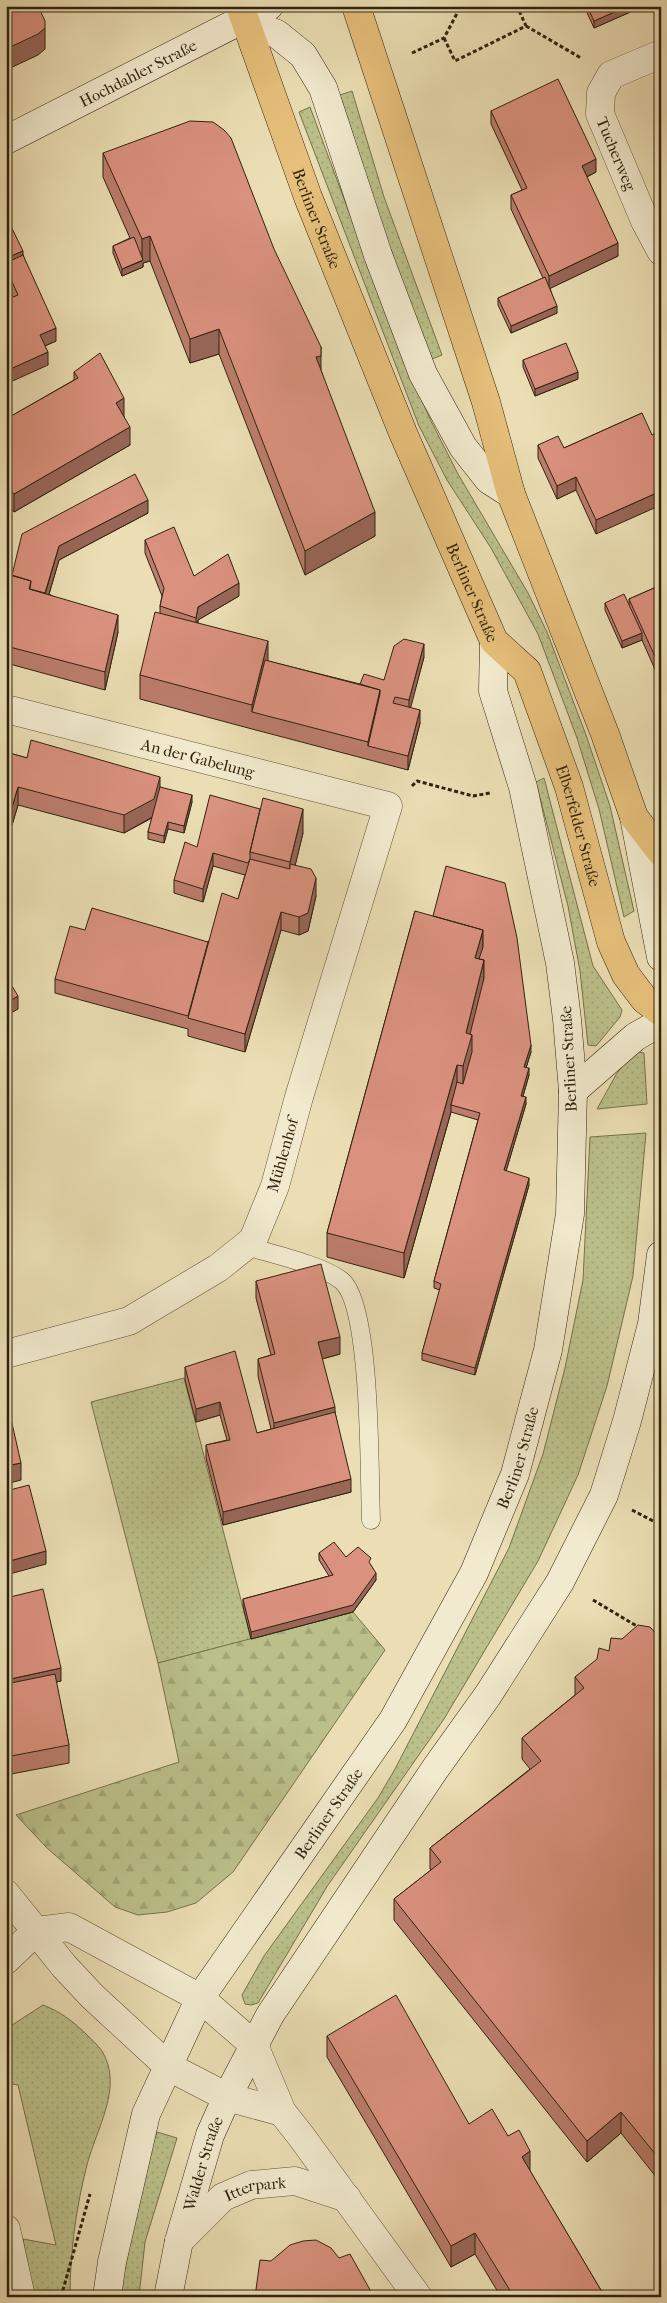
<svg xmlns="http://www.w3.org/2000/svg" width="667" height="2303" font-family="'IM FELL French Canon',serif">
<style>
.grass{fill:url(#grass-dots);stroke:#76714c}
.forest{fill:url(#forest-firs);stroke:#76714c}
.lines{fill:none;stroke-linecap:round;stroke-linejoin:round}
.lane-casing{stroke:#5f5138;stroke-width:19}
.street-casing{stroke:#5f5138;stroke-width:29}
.secondary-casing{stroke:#30220f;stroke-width:29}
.primary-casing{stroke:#30220f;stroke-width:29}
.path{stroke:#30220f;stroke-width:3;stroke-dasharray:4 2.5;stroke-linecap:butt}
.lane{stroke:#f2eace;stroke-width:18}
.street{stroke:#f2eace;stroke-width:28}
.secondary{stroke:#f2eace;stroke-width:28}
.primary{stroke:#e6bf7a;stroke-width:28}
.wall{fill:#bb7d6c;stroke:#30220f}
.shaded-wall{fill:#996658;stroke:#30220f}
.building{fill:#da917e;stroke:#30220f}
.labels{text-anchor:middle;stroke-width:4;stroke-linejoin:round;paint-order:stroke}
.street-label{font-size:16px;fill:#30220f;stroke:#f2eace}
</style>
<defs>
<pattern id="grass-dots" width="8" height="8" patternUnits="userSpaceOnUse" patternTransform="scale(1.25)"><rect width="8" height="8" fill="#bbc08a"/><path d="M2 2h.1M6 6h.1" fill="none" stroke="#a1a576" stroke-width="1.8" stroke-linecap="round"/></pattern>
<pattern id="forest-firs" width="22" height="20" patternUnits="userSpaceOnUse" patternTransform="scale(1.25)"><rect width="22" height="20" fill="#bbc08a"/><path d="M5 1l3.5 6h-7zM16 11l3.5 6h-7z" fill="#a1a576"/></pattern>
</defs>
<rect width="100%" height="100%" fill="#ebdeb4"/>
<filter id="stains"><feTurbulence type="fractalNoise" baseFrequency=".004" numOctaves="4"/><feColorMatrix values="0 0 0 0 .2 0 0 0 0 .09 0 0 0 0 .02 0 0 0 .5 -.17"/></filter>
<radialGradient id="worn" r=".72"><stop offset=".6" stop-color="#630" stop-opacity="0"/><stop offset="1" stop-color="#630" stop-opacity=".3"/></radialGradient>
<!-- grass -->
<path class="grass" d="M352,91L384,197L442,355L432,359L397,271L340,95Z
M310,107L400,350L431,421L458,474L528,593L547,632L586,735L610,806L634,911L624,917L599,809L577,738L538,634L491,548L447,480L419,426L299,112Z
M544,778L593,966L622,1010L620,1017L596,1046L588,1045L580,971L568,906L536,782Z
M635,1051L644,1053L647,1104L597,1109L617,1073Z
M646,1133L633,1276L607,1386L578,1475L538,1561L444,1719L328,1885L258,2003L251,2005L245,2004L242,1995L264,1956L378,1798L395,1769L509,1548L543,1454L565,1368L583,1280L590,1137Z
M184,1378L251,1639L158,1663L91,1402Z
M43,2005C59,2011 73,2021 86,2034C91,2039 98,2045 102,2051C124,2087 96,2129 87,2165C76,2207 70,2253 70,2297H34L23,2239L56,2245L18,2085L6,2083V2029Z
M157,2132L177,2138L145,2242L139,2297H119L148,2158Z"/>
<!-- forest -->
<path class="forest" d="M353,1612L385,1650L233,1872L196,1903L167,1912L138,1915L115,1907L47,1848L16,1815L179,1762L158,1663Z"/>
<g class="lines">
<!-- lane casing -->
<g class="lane-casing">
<path id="lane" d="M246,1246C272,1254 322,1265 342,1281C372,1307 369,1476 371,1520"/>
</g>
<!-- street casing -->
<g class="street-casing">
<g id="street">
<path id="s1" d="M661,54L611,75L601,93L600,114L645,221L661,251"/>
<path id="s2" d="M6,709L388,806L299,1097L275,1186L253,1240L218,1268L129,1321L6,1354"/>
<path d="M6,1894L64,1966L92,1996L169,2067L227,2097L282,2112"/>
<path d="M36,1931L69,1927L200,1998L254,2045L282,2112L301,2136L418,2297"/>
<path d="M6,1960L36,1931"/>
<path d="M6,2229L21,2297"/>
<path id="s3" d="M179,2241L223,2197L251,2185L295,2181L347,2198"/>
</g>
</g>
<!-- secondary casing -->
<g class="secondary-casing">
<g id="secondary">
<path d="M244,20L277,34L303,55L323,88L378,255L423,374L463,447L489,480L511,494"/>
<path id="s4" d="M6,140L269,6"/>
<path d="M634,817L661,957"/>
<path d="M573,1091L635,1037L661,1022"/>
<path id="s5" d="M107,2297L112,2262L146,2114L200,1998L393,1720L474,1573L515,1474L548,1350L570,1214L573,1091L567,1019L560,963L523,787L493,691L494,641"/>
<path id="s6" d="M168,2297L179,2241L210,2135L227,2097L270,2015L435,1769L488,1695L560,1582L604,1495L627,1421L652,1324L661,1255"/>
</g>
</g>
<!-- primary casing -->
<g class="primary-casing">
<g id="primary">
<path id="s7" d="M240,6L308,197L403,433L494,641L527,671L569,787L611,942L626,975L645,1000L661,1012"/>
<path d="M356,6L486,402L511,494L605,734L634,817L661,852"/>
</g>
</g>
<!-- path -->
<path class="path" d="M526,26L581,58
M444,38L455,61L526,26L517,6
M412,53L444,38L461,6
M412,786L417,781L473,796L490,793
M632,1510L661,1525
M593,1600L640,1628
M61,2297L90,2194"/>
<!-- lane -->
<use href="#lane" class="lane"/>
<!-- street -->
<use href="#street" class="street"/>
<!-- secondary -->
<use href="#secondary" class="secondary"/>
<!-- primary -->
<use href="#primary" class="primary"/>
</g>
<!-- wall -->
<path class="wall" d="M584,6H644L594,28Z
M491,111L596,172L587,177L618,256L550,288L557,313L511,333L498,305V298L543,278L511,209V195L522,190L491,124Z
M103,153L321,370L375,536L305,575L219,354L190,363L150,261L143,263V267L122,276L113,253V246L130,238L103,177Z
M6,216L23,255L56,341L45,346L48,365L13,297L6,281Z
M523,360L578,379L535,396L523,367Z
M74,372L124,416L130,445L14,512L6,502V419L74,380Z
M642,413L596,534L576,490L557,499L538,458V445L564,448Z
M148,513L59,560L49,594L118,632L105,690L6,663V574L12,575Z
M145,540L194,576L239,596L198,620V623L268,661L360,684L384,680L424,657L410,707L420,723L408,770L252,729L140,699V675L160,613V606L162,596L145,553Z
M661,585V683L642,640L622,648L605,610V603L629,605V599Z
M6,752L27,758L160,787L192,802L184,833L168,829L164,843L148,839V832L152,818L124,833L18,805L12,825L6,823Z
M303,833L295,865L316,896L308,931L299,935L281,930L245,1052L188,1036V1029L55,993V979L85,930L208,942L238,899L245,875L213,866L203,902L174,893V880L197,847Z
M415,911L531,1052L526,1068L529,1075L523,1096L526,1104L506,1171L529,1185L475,1375L422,1360V1353L440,1290L434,1288V1281L478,1120L451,1112L404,1278L327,1257V1233Z
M256,1281L340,1354L322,1359L335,1412L351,1492L223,1525L206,1458V1445L227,1440L220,1415L196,1422L185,1380V1367L257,1433L271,1429L258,1376V1359L271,1355L256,1298Z
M319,1553L346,1557L371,1565L376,1580L353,1612L251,1639L243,1606V1599L329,1576L319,1560Z
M6,1598L61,1681L56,1682L69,1745V1763L6,1775Z
M622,1639H661V2183L621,2133L587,2162L394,1920V1899L431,1870L430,1869V1848L530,1769L522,1759V1738L575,1695V1677L609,1651Z
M327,2036L469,2124L508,2136L530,2171L605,2297H501L475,2254L451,2267L327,2057Z"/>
<!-- shaded-wall -->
<path class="shaded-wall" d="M628,6H644L594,28V21Z
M45,28V49L38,55L6,70V49Z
M596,159V172L582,179V166Z
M150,236V261L143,263V267L122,276V269L142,261V239Z
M618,243V256L549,289V276Z
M23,251V268H6V258Z
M557,306V313L511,333V326Z
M56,328V341L40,348V335Z
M219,329V354L190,363V339Z
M321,347V380L316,357Z
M48,352V365L6,384V371Z
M578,372V379L535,396V389Z
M124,398V416L116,420V403Z
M130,427V445L14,512V494Z
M576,477V490L557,499V486Z
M661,491V505L596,534V520Z
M148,500V513L59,560L44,611V598L59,546Z
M375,512V536L305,575V551Z
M239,583V596L198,620L196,631V618L198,607Z
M118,615V632L105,690V672Z
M642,633V640L622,648V641Z
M268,641V665L252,712V705Z
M424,644V657L409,714V700Z
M380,690V707L368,746V742Z
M420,710V723L408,770V756Z
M160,777V794L154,816L124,833V815Z
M18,787V805L12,825V807Z
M192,795V802L184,833V826Z
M303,809V833L290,887V862Z
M168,822V829L164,843V836Z
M213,853V866L203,902V889Z
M316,878V896L308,931L299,935V917Z
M281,912V930L245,1052V1034Z
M483,930V954L477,976L475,958Z
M484,960V985L472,1059L463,1091V1066L466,1033Z
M18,996V1009L6,1016V1003Z
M531,1045V1052L524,1074V1067Z
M457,1065V1089L451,1105V1112L404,1278V1253Z
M529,1068V1075L521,1103V1096Z
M526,1097V1104L504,1178V1170Z
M529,1178V1185L475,1375V1368Z
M340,1337V1354L318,1360V1342Z
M220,1402V1415L196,1422V1409Z
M335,1407V1425L274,1441V1423Z
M21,1463V1480L6,1484V1466Z
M351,1479V1492L223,1525V1512Z
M46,1551V1564L6,1575V1562Z
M376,1573V1580L353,1612L251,1639V1632Z
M61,1668V1681L6,1693V1680Z
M621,2112V2133L587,2162V2141Z
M530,2151V2172L522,2157Z
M475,2233V2254L451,2267V2246Z"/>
<!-- building -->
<path class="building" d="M6,6H38L45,21V28L38,34L6,49Z
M587,6H628L594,21Z
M558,79L596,159L582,166L618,243L549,276L511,195L527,188L491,111Z
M190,121L213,122L224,130L231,138L274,249L321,347V356L316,357L375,512L305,551L219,329L190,339L150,236L142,239L103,153Z
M6,216L23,251L6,258Z
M134,237L143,260L122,269L113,246Z
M23,255L56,328L40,335L48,352L6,371V300L18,295L6,268V263Z
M545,277L557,306L511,326L498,298Z
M566,343L578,372L535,389L523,360Z
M100,353L124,398L116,403L130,427L14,494L6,484V419L78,378L74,372Z
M642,413L652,435L661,431V491L596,520L576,477L557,486L538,445L558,436L564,448Z
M135,474L148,500L59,546L45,593L30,589L31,581L12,575L22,534Z
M174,527L194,576L228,554L239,583L198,607L196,618L160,606L164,588L145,540Z
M6,574L31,581L29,589L118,615L105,672L6,646Z
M661,585V670L629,599Z
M624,594L642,633L622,641L605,603Z
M155,612L268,641L252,705L140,675Z
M404,639L424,644L409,700L395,697L393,703L420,710L408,756L368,746L380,694V690L360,684L364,674L384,680L394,646Z
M265,660L380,690L368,742L252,712Z
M31,740L160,777L154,799L124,815L18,787L12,807L6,805V752L27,758Z
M160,787L192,795L184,826L168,822L164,836L148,832Z
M210,795L260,809L250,852V859L248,863L213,853L203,889L174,880L185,842L197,847Z
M263,798L303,809L290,862L250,852Z
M250,859L290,869V864L311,869L316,878L308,913L299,917L281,912L245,1034L188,1018L222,893L238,899Z
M446,866L505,883L517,938L531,1045L524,1067L529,1068L521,1096L526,1097L504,1170L529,1178L475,1368L422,1353L441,1284L434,1281L480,1113L451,1105L457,1082L463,1084L472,1052V1035L470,1034L484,978V960L479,959L483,947V930L433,916Z
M92,908L208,942L188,1016L55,979L70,926L85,930Z
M415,911L483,930L475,958L484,960L466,1033L472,1035L463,1066L457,1065L404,1253L327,1233Z
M6,976L18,996L6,1003Z
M321,1264L340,1337L318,1342L335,1407L274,1423L258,1359L275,1354L256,1281Z
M235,1351L257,1433L335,1412L351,1479L223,1512L206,1445L230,1440L220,1402L196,1409L185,1367Z
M6,1397L21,1463L6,1466Z
M29,1485L46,1551L6,1562V1491Z
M334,1542L346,1557L358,1547L371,1558L369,1562L376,1573L353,1605L251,1632L243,1599L333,1575L319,1553Z
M43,1589L61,1668L6,1680V1598Z
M638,1625L650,1627L661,1639V2161L621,2112L587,2141L394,1899L441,1862L430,1848L541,1761L522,1738L584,1688L575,1677L597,1659L599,1648L609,1651L611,1638L622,1639Z
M55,1674L69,1745L6,1757V1684Z
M396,1995L469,2124L492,2109L508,2136L519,2130L530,2151L522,2157L605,2297H514L475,2233L451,2246L327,2036Z
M316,2240L331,2248L339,2258L350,2254L374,2297H255L260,2260L271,2261L290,2245L303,2241Z"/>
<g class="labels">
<!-- street labels -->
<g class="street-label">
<text dy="6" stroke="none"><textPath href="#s4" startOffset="148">Hochdahler Straße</textPath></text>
<text dy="6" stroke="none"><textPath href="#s1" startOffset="139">Tucherweg</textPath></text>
<text dy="6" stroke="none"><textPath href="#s7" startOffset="226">Berliner Straße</textPath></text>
<text dy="6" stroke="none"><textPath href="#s7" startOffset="631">Berliner Straße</textPath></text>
<text dy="6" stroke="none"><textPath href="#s2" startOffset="198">An der Gabelung</textPath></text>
<text dy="6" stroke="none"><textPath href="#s7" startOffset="892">Elberfelder Straße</textPath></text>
<text transform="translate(568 1059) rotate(-93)" y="6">Berliner Straße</text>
<text transform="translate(282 1155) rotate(-74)" y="6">Mühlenhof</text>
<text dy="6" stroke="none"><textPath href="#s5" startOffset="945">Berliner Straße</textPath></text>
<text dy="6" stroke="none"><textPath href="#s5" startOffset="540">Berliner Straße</textPath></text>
<text dy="6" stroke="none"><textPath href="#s6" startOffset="138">Walder Straße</textPath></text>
<text dy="6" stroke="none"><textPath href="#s3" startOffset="96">Itterpark</textPath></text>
</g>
</g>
<!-- margin -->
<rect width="667" height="2303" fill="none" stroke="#ebdeb4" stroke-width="25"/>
<rect x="8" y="8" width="652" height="2288" fill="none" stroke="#30220f" stroke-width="2.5"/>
<rect x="12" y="12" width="642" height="2278" fill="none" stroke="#30220f"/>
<rect width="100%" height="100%" filter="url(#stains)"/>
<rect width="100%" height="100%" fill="url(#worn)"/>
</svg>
